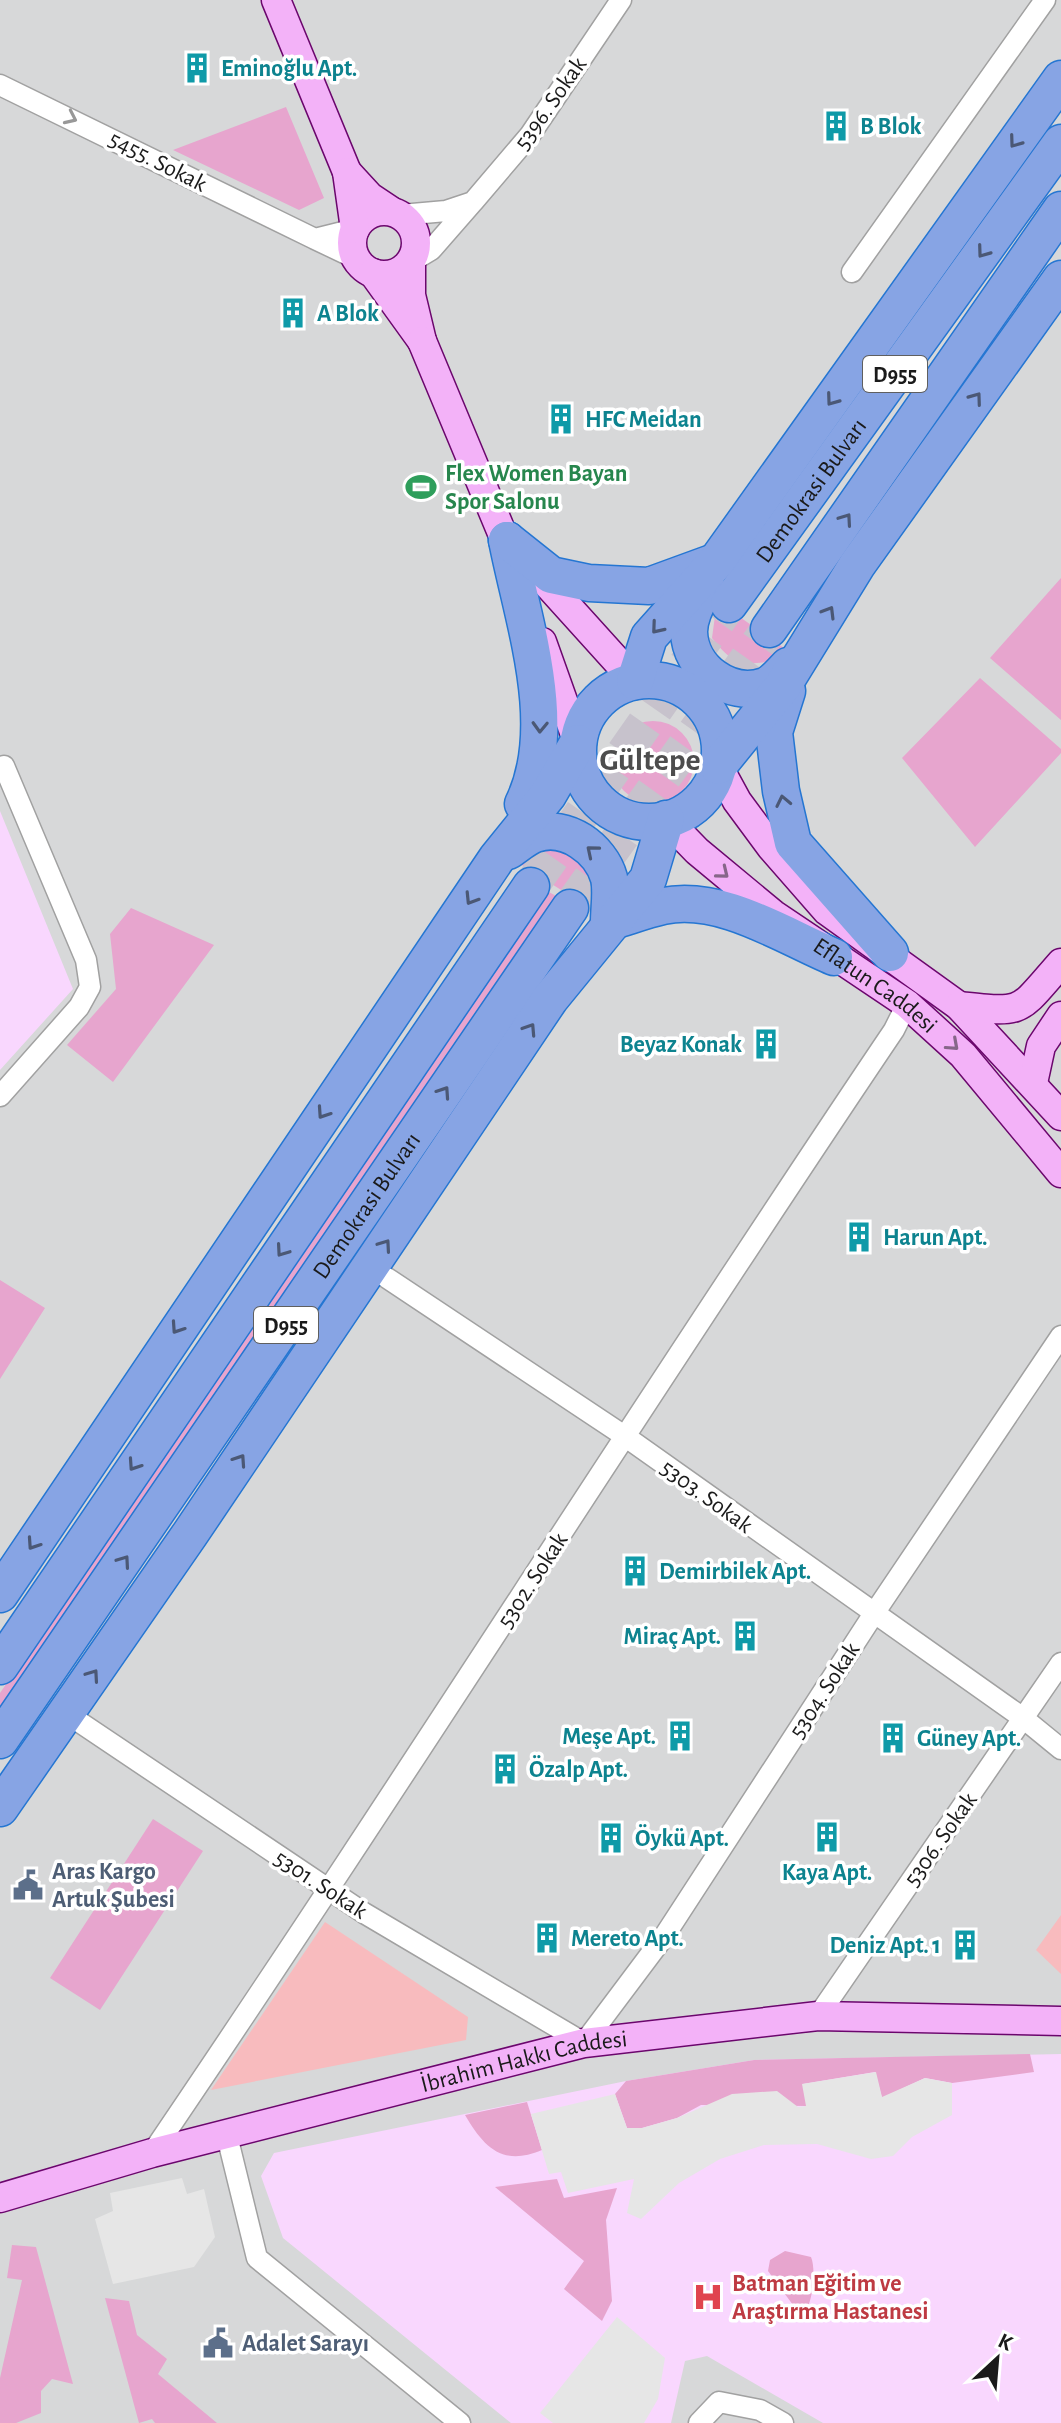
<svg xmlns="http://www.w3.org/2000/svg" width="1061" height="2423" font-family="'Alegreya Sans',sans-serif">
<style>
.residential{fill:#d7d8d9}
.education{fill:#f9d7fe}
.grass{fill:#e7a5ce}
.park{fill:#f8bbbe}
.parking{fill:#e6e6e6}
.lines{fill:none;stroke-linecap:round;stroke-linejoin:round}
.highway-tunnel{stroke:#c7c2cc;stroke-width:36;stroke-dasharray:36 18;stroke-linecap:butt}
.street-casing{stroke:#a1a1a1;stroke-width:23}
.secondary-casing{stroke:#6b066d;stroke-width:31}
.highway-casing{stroke:#2576d2;stroke-width:39}
.street{stroke:#fff;stroke-width:20}
.secondary{stroke:#f3b2f8;stroke-width:28}
.highway{stroke:#87a4e4;stroke-width:36}
.oneway{stroke:#989898}
.oneway2{stroke:#4b5875}
.oneway3{stroke:#866689}
.labels{text-anchor:middle;stroke-width:7;stroke-linejoin:round;paint-order:stroke}
.shield{fill:#fff;stroke:#5f5f5f;stroke-width:2}
.shield-label{font-size:22px;font-weight:bold;fill:#1a1a1a}
.culture-label{font-size:24px;font-weight:bold;fill:#0d838f;stroke:#fff;text-anchor:start}
.street-label{font-size:24px;fill:#1a1a1a;stroke:#fff}
.leisure-label{font-size:24px;font-weight:bold;fill:#27864d;stroke:#fff;text-anchor:start}
.service-label{font-size:24px;font-weight:bold;fill:#4e5e75;stroke:#fff;text-anchor:start}
.health-label{font-size:24px;font-weight:bold;fill:#be3a42;stroke:#fff;text-anchor:start}
.district-label{font-size:32px;font-weight:bold;fill:#4d4d4d;stroke:#fff}
</style>
<rect width="100%" height="100%" fill="#e6e0ec"/>
<!-- residential -->
<path class="residential" d="M0,0H1061V2423H0Z"/>
<!-- education -->
<path class="education" d="M0,811L73,989L0,1070Z
M1061,2054V2423H823L707,2356L685,2361L671,2423H511L283,2238L261,2176L274,2153L626,2081L754,2060Z"/>
<!-- grass -->
<path class="grass" d="M286,107L324,198L299,210L173,150Z
M1061,578V720L990,658Z
M717,601L784,648L772,661C739,666 733,664 712,638Z
M980,678L1061,749V753L975,847L902,758Z
M612 762a41 41 0 1 1 82 0a41 41 0 1 1-82 0Z
M537,846L571,849C587,869 597,882 588,907L517,862Z
M547,891L560,898L0,1717V1693Z
M131,908L214,945L113,1082L67,1045L116,989L110,934Z
M0,1280L45,1308L0,1379Z
M153,1819L203,1851L100,2010L50,1978Z
M1030,2054L1034,2072L952,2083L925,2078L882,2098L875,2072L803,2084L807,2106L701,2105L677,2118L642,2128H627L615,2094L626,2081L754,2060Z
M527,2102L542,2150C502,2167 484,2147 465,2115Z
M557,2179L564,2198L617,2188L606,2220L612,2301L602,2321L564,2289L584,2261L495,2187Z
M12,2245L36,2247L73,2384L52,2379L41,2391V2413L16,2423H0V2378L22,2280L7,2278Z
M785,2251L811,2257C816,2268 813,2300 806,2310L793,2305L768,2271L770,2260Z
M105,2298L129,2301L137,2335L167,2359L158,2374L217,2423H155L152,2419L139,2423Z"/>
<!-- park -->
<path class="park" d="M1061,1915V1974L1036,1950Z
M325,1922L468,2017L466,2040L211,2090Z"/>
<!-- parking -->
<path class="parking" d="M876,2072L882,2097L925,2078L952,2083V2115L912,2137L893,2156L871,2159L817,2144L764,2145L720,2159L679,2183L641,2219L627,2213L634,2179L568,2193L561,2172L549,2174L531,2114L615,2094L627,2128H642L677,2118L732,2094L777,2091L798,2107L806,2106L802,2084Z
M182,2178L187,2194L204,2189L215,2237L194,2267L113,2284L95,2219L113,2211L110,2193Z
M617,2317L665,2358L658,2399L644,2423H553L540,2413Z"/>
<g class="lines">
<!-- highway-tunnel -->
<path class="highway-tunnel" d="M531,886L729,604
M570,908L769,629"/>
<!-- street casing -->
<g class="street-casing">
<path id="street" d="M0,85L315,239
M473,202L530,135L621,0
M401,215L446,211L473,202L431,250L411,262
M355,229L315,239L357,259
M852,272L1045,0
M0,1096L79,1007L90,987L86,960L4,766
M387,1278L626,1437L1023,1718L1061,1749
M66,1713L364,1913L584,2043L665,1935L873,1615L1061,1336
M818,2016L1061,1663
M227,2136L257,2258L460,2423
M152,2153C404,1782 643,1402 894,1030L907,1004
M699,2423L719,2402L760,2410L783,2423"/>
</g>
<!-- secondary casing -->
<g class="secondary-casing">
<g id="secondary">
<path d="M276,0L347,172"/>
<circle cx="384" cy="243" r="32"/>
<path d="M355,229L347,172L370,197L391,211"/>
<path d="M373,273L422,341L411,295V262"/>
<path d="M422,341L512,557"/>
<path d="M532,567L635,681"/>
<path d="M542,642L578,743"/>
<path d="M718,766L737,801L771,847L827,911L959,1006L1061,1116"/>
<path id="s1" d="M666,819L697,851L773,914L907,1004L963,1055L1061,1173"/>
<path d="M959,1006C1026,1013 1017,1013 1061,963"/>
<path d="M1033,1083L1041,1046L1061,1016"/>
<path id="s2" d="M0,2198L152,2153L584,2043L818,2016L1061,2021"/>
</g>
</g>
<!-- highway casing -->
<g class="highway-casing">
<g id="highway">
<path d="M507,540C523,622 561,726 523,804"/>
<path d="M507,540L551,575L589,583L649,586L712,563"/>
<path d="M706,585C699,600 689,615 689,632C690,669 729,698 765,686C773,683 782,672 788,666"/>
<path id="s3" d="M729,604L1061,143"/>
<path d="M769,629L1061,210"/>
<circle cx="649" cy="751" r="71"/>
<path d="M635,681L649,637L716,562L1061,79"/>
<path d="M787,691L774,732L781,791L793,843L890,953"/>
<path d="M718,766L782,687L857,565L1061,279"/>
<path d="M508,851C516,846 526,837 535,834C566,823 601,849 609,878C612,892 609,908 609,922C627,917 645,910 663,906C721,894 782,935 834,957"/>
<path d="M0,1594L497,858L548,795L578,743"/>
<path d="M0,1666L531,886"/>
<path id="s4" d="M0,1740L570,908"/>
<path d="M0,1808L190,1534L550,999L648,879L666,819"/>
</g>
</g>
<!-- street -->
<use href="#street" class="street"/>
<!-- secondary -->
<use href="#secondary" class="secondary"/>
<!-- highway -->
<use href="#highway" class="highway"/>
</g>
<!-- one-way arrows -->
<defs><path id="oneway-chevron" d="M-2-3.5L2.5 0L-2 3.5" fill="none" stroke-width="1.6" stroke-linecap="round" stroke-linejoin="round" transform="scale(2)"/></defs>
<use class="oneway" href="#oneway-chevron" transform="translate(71 118) rotate(25)"/>
<g class="oneway2">
<use href="#oneway-chevron" transform="translate(1015 142) rotate(126)"/>
<use href="#oneway-chevron" transform="translate(983 252) rotate(126)"/>
<use href="#oneway-chevron" transform="translate(976 398) rotate(-54)"/>
<use href="#oneway-chevron" transform="translate(832 400) rotate(126)"/>
<use href="#oneway-chevron" transform="translate(846 519) rotate(-55)"/>
<use href="#oneway-chevron" transform="translate(829 612) rotate(-59)"/>
<use href="#oneway-chevron" transform="translate(657 628) rotate(130)"/>
<use href="#oneway-chevron" transform="translate(540 727) rotate(92)"/>
<use href="#oneway-chevron" transform="translate(783 801) rotate(-102)"/>
<use href="#oneway-chevron" transform="translate(592 851) rotate(-140)"/>
<use href="#oneway-chevron" transform="translate(471 899) rotate(122)"/>
<use href="#oneway-chevron" transform="translate(530 1029) rotate(-57)"/>
<use href="#oneway-chevron" transform="translate(444 1092) rotate(-56)"/>
<use href="#oneway-chevron" transform="translate(323 1113) rotate(124)"/>
<use href="#oneway-chevron" transform="translate(385 1245) rotate(-55)"/>
<use href="#oneway-chevron" transform="translate(282 1251) rotate(125)"/>
<use href="#oneway-chevron" transform="translate(177 1328) rotate(124)"/>
<use href="#oneway-chevron" transform="translate(240 1460) rotate(-56)"/>
<use href="#oneway-chevron" transform="translate(134 1465) rotate(124)"/>
<use href="#oneway-chevron" transform="translate(33 1544) rotate(124)"/>
<use href="#oneway-chevron" transform="translate(124 1561) rotate(-55)"/>
<use href="#oneway-chevron" transform="translate(93 1675) rotate(-55)"/>
</g>
<g class="oneway3">
<use href="#oneway-chevron" transform="translate(723 873) rotate(39)"/>
<use href="#oneway-chevron" transform="translate(953 1045) rotate(42)"/>
</g>
<!-- icons -->
<defs>
<g id="building-bare" transform="scale(2.4)"><path d="M-4-6H4V6H1V3H-1V6H-4ZM-2.5-4.3h1.7v1.8h-1.7ZM.8-4.3h1.7v1.8H.8ZM-2.5-1h1.7V.8h-1.7ZM.8-1h1.7V.8H.8Z" fill="#0f9aa8" stroke="#fff" stroke-width="2.5" paint-order="stroke"/></g>
<g id="stadium-bare" transform="scale(2.4)"><path d="M0-5a6.5 5 0 1 0 0 10a6.5 5 0 1 0 0-10ZM-3.5-1.8h7v3.6h-7Z" fill="#2e9e5b" stroke="#fff" stroke-width="2.5" paint-order="stroke"/></g>
<g id="civic-bare" transform="scale(2.4)"><path d="M-.6-6.5H3V-4.5H.6V-3L4-1V1h2V6H-6V1h2V-1L-.6-3ZM-1.2 2.5V6h2.4V2.5Z" fill="#5c6f8a" stroke="#fff" stroke-width="2.5" paint-order="stroke"/></g>
<g id="hospital-bare" transform="scale(2.4)"><path d="M-5-5h3v3.5h4V-5h3V5h-3V1.5h-4V5h-3Z" fill="#e0444e" stroke="#fff" stroke-width="2.5" paint-order="stroke"/></g>
</defs>
<g fill-rule="evenodd">
<use href="#building-bare" x="197" y="68"/>
<use href="#building-bare" x="836" y="126"/>
<use href="#building-bare" x="293" y="313"/>
<use href="#building-bare" x="561" y="419"/>
<use href="#stadium-bare" x="421" y="487"/>
<use href="#building-bare" x="766" y="1044"/>
<use href="#building-bare" x="859" y="1237"/>
<use href="#building-bare" x="635" y="1571"/>
<use href="#building-bare" x="745" y="1636"/>
<use href="#building-bare" x="680" y="1736"/>
<use href="#building-bare" x="893" y="1738"/>
<use href="#building-bare" x="505" y="1769"/>
<use href="#building-bare" x="827" y="1837"/>
<use href="#building-bare" x="611" y="1838"/>
<use href="#civic-bare" x="28" y="1885"/>
<use href="#building-bare" x="547" y="1938"/>
<use href="#building-bare" x="965" y="1945"/>
<use href="#hospital-bare" x="708" y="2297"/>
<use href="#civic-bare" x="218" y="2343"/>
</g>
<g class="labels">
<!-- shield labels -->
<g class="shield">
<rect x="863" y="356" width="64" height="36" rx="6"/>
<rect x="254" y="1307" width="64" height="36" rx="6"/>
</g>
<g class="shield-label">
<text x="895" y="382">D955</text>
<text x="286" y="1333">D955</text>
</g>
<!-- culture labels -->
<g class="culture-label">
<text x="221" y="76">Eminoğlu Apt.</text>
<text x="860" y="134">B Blok</text>
<text x="317" y="321">A Blok</text>
<text x="585" y="427">HFC Meidan</text>
<text x="742" y="1052" text-anchor="end">Beyaz Konak</text>
<text x="883" y="1245">Harun Apt.</text>
<text x="659" y="1579">Demirbilek Apt.</text>
<text x="721" y="1644" text-anchor="end">Miraç Apt.</text>
<text x="656" y="1744" text-anchor="end">Meşe Apt.</text>
<text x="917" y="1746">Güney Apt.</text>
<text x="529" y="1777">Özalp Apt.</text>
<text x="635" y="1846">Öykü Apt.</text>
<text x="827" y="1880" text-anchor="middle">Kaya Apt.</text>
<text x="571" y="1946">Mereto Apt.</text>
<text x="941" y="1953" text-anchor="end">Deniz Apt. 1</text>
</g>
<!-- street labels -->
<g class="street-label">
<text transform="translate(550 103) rotate(-55)" y="8">5396. Sokak</text>
<text transform="translate(158 161) rotate(27)" y="8">5455. Sokak</text>
<text dy="8" stroke="none"><textPath href="#s3" startOffset="140">Demokrasi Bulvarı</textPath></text>
<text dy="8" stroke="none"><textPath href="#s1" startOffset="268">Eflatun Caddesi</textPath></text>
<text dy="8" stroke="none"><textPath href="#s4" startOffset="648">Demokrasi Bulvarı</textPath></text>
<text transform="translate(707 1496) rotate(36)" y="8">5303. Sokak</text>
<text transform="translate(532 1580) rotate(-57)" y="8">5302. Sokak</text>
<text transform="translate(824 1690) rotate(-57)" y="8">5304. Sokak</text>
<text transform="translate(940 1839) rotate(-55)" y="8">5306. Sokak</text>
<text transform="translate(321 1884) rotate(33)" y="8">5301. Sokak</text>
<text dy="8" stroke="none"><textPath href="#s2" startOffset="542">İbrahim Hakkı Caddesi</textPath></text>
</g>
<!-- leisure labels -->
<g class="leisure-label">
<text x="445" y="481">Flex Women Bayan<tspan x="445" dy="28">Spor Salonu</tspan></text>
</g>
<!-- service labels -->
<g class="service-label">
<text x="52" y="1879">Aras Kargo<tspan x="52" dy="28">Artuk Şubesi</tspan></text>
<text x="242" y="2351">Adalet Sarayı</text>
</g>
<!-- health labels -->
<g class="health-label">
<text x="732" y="2291">Batman Eğitim ve<tspan x="732" dy="28">Araştırma Hastanesi</tspan></text>
</g>
<!-- district labels -->
<g class="district-label">
<text x="650" y="770">Gültepe</text>
</g>
</g>
<!-- north arrow -->
<g transform="translate(997 2359) rotate(26)" stroke="#ffffff" stroke-width="6" paint-order="stroke">
<path d="M0-6L14 30L0 20L-14 30Z" fill="#1a1a1a"/>
<text y="-12" font-size="22" font-weight="bold" text-anchor="middle" fill="#1a1a1a">K</text>
</g>
</svg>
